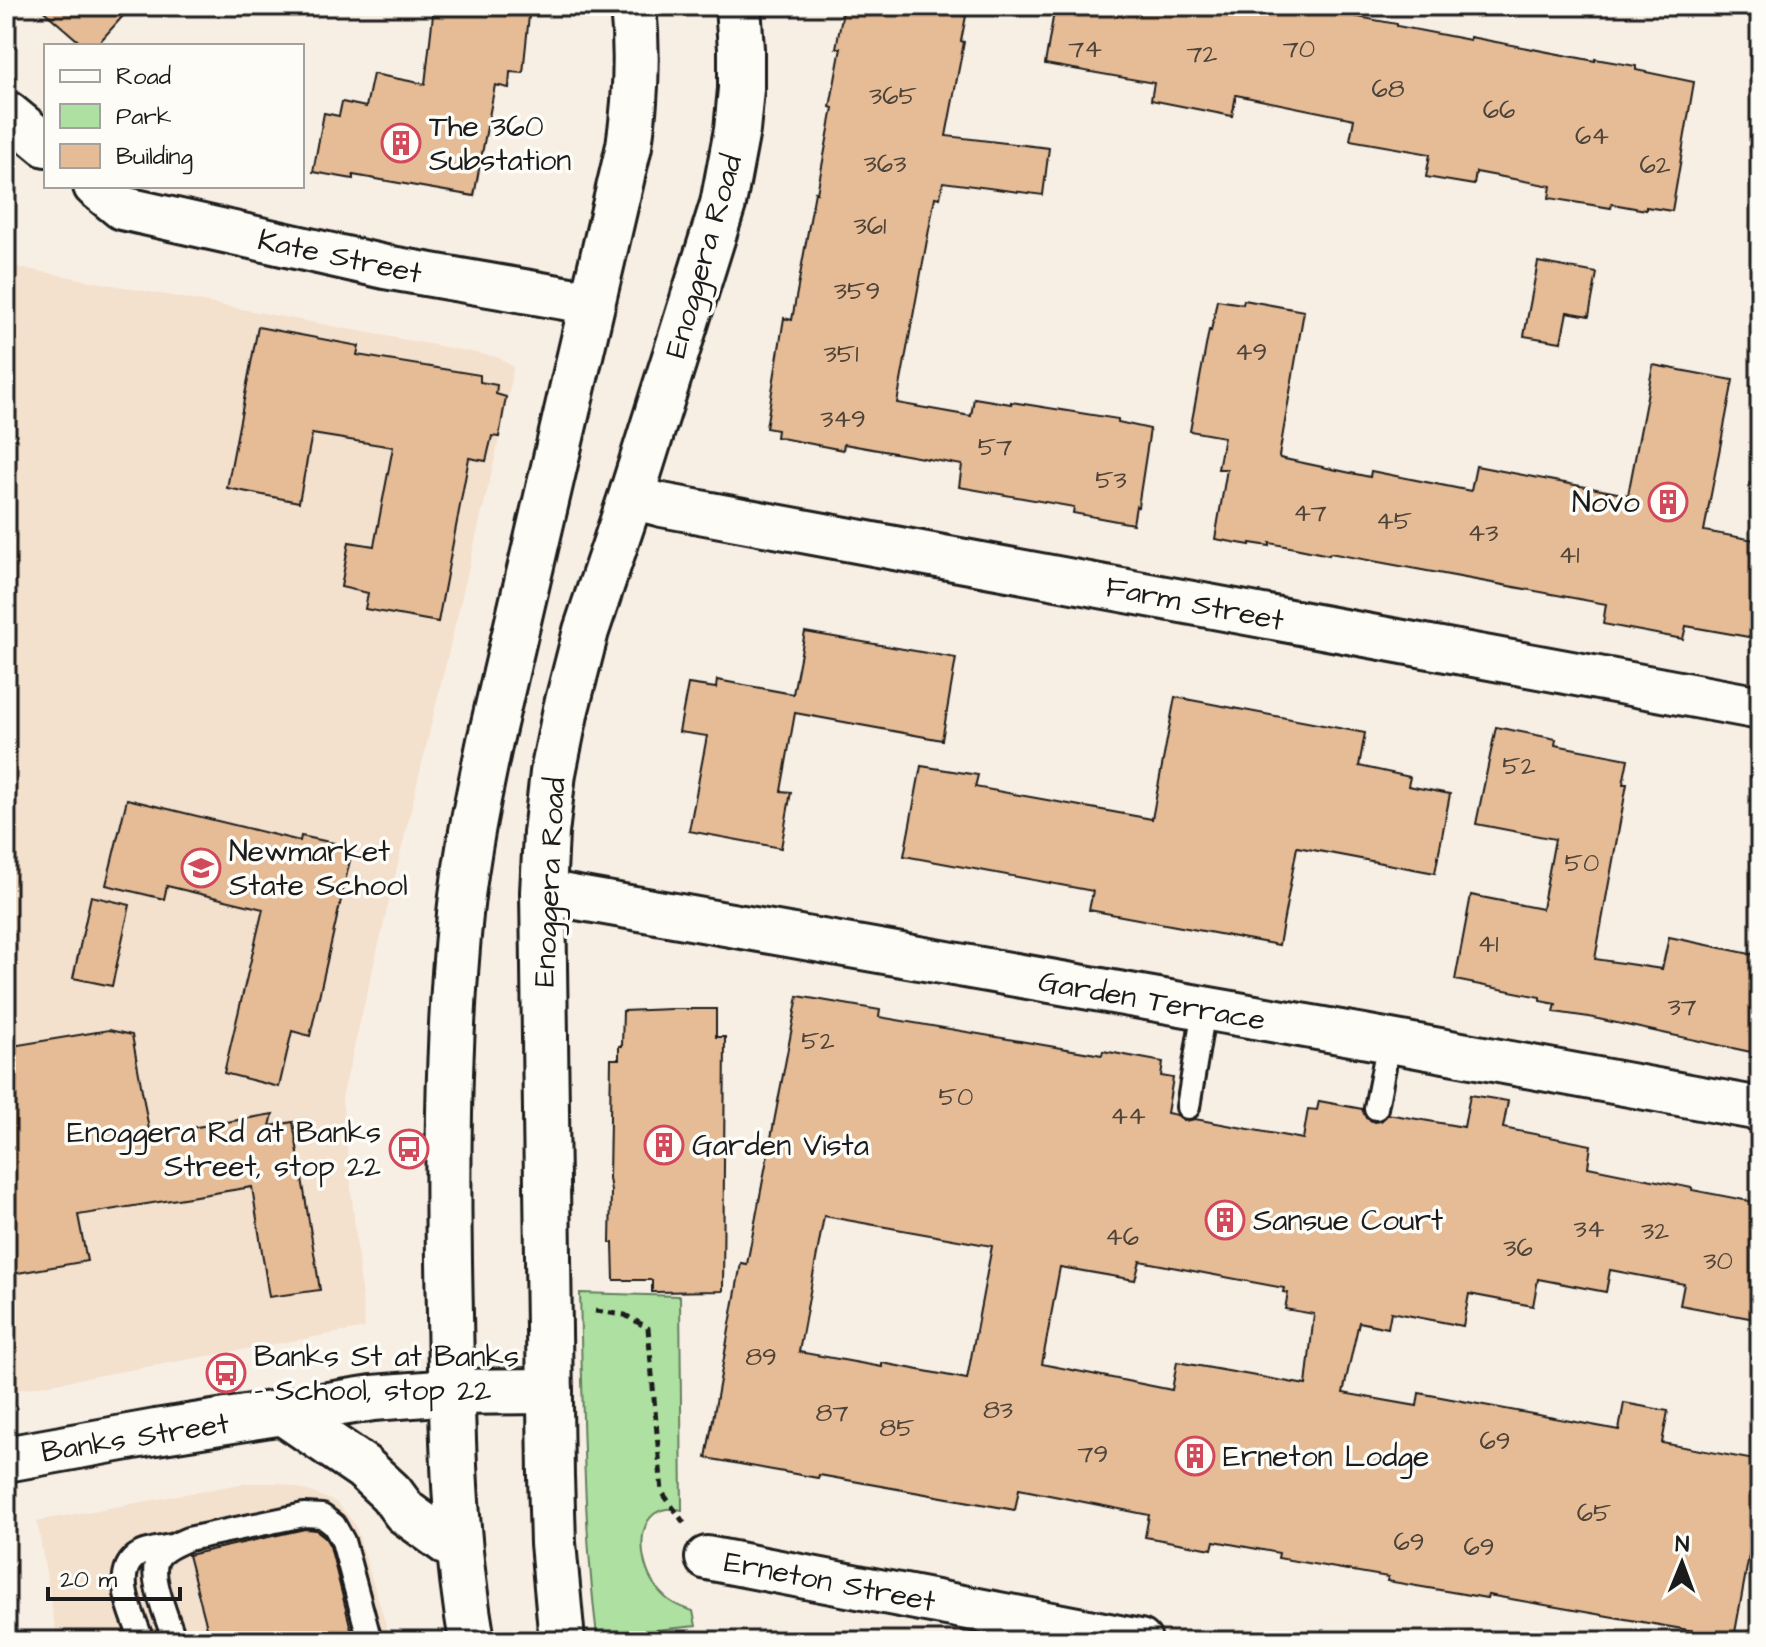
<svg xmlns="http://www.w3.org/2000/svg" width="1766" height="1647" font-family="'Architects Daughter',sans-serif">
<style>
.built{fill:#f3e0cd}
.green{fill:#ade0a1;stroke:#647e5e;stroke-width:2}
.building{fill:#e6bc96;stroke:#1c1c1c;stroke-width:2;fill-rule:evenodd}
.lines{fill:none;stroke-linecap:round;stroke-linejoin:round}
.service-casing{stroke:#1c1c1c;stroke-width:28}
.minor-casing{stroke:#1c1c1c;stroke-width:48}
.secondary-casing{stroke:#1c1c1c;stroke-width:50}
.primary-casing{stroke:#1c1c1c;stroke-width:50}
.path{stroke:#1c1c1c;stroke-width:5;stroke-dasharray:8 6;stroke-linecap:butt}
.service{stroke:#fdfcf7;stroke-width:22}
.minor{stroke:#fdfcf7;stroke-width:42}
.secondary{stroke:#fdfcf7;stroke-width:44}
.primary{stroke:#fdfcf7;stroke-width:44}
.labels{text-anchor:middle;stroke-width:7;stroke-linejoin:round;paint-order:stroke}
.number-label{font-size:26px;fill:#4e443a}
.poi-label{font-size:30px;fill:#1c1c1c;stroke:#fdfcf7;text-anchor:start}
.street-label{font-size:30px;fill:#1c1c1c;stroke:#fdfcf7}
</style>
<rect width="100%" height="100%" fill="#f8efe4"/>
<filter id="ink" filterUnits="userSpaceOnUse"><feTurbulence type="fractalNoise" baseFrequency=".0125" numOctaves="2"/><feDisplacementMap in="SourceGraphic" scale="16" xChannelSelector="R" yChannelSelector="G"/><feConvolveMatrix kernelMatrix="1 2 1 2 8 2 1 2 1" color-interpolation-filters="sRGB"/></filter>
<g filter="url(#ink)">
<!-- built -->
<path class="built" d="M6,265L487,355L500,358L513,367L511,383L496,454L342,1098L365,1328L6,1392Z
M246,1483H280L311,1492L336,1502L355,1524L391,1641H60L56,1632L37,1521Z"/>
<!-- green -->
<path class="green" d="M580,1293L680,1296L682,1510C633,1499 636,1561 656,1587C666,1601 678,1607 693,1611L696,1626L597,1636C583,1522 583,1407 580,1293Z"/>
<!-- building -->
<path class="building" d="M38,6H132L96,46H84Z
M434,6L483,12L484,6H530L523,73L510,72L509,88L495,85L474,196L353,175V179L313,172L324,113L339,116L342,102L366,107L373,74L425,84Z
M844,6H909L966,16L961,41L964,42L946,136L1049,148L1043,195L943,182L940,198L935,197L897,403L971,416L974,398L1011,404V402L1118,419V422L1150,429L1138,507L1136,506L1133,524L1073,513L1074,507L959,487L962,465L844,444L843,450L776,437L777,430L766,428L784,318L792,320L815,192L817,193L833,108L830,107L841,48H836Z
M1055,6H1311L1336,11V13L1397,24V26L1470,40V37L1595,61V59L1636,66V70L1694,82L1672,211L1646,207V210L1612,204L1611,208L1549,198L1551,186L1476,172L1474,185L1426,177L1430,154L1350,140L1354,119L1236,95L1232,116L1151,100L1154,83L1045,64Z
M1538,262L1597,273L1589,316L1567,312L1561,342L1524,336Z
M1217,300L1243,304L1244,300L1304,311L1279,456L1280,458L1370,477L1371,471L1471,491L1476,466L1628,495L1653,365L1733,380L1704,531L1760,541V639L1686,626L1683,639L1603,624L1606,604L1330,553L1329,555L1270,543V546L1250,543V545L1215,539L1227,469H1218L1224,437L1190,431L1209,330L1211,331Z
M258,327L359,346L357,355L480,375V382L497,385L496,394L506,397L499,437L492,436L486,461L469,458L438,622L365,609L368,593L341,587L349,542L374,546L393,447L312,434L299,502L227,488Z
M805,632L956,658L942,740L795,713L781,791L791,792L781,848L689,831L707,736L679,732L688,684L716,688L717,680L793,694Z
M1175,697L1365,733L1359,766L1410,777L1408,786L1450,794L1435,873L1297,847L1279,945L1089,910L1093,891L904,856L921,766L978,775L975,787L1152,819Z
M1496,727L1556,739L1555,745L1628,759L1623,784H1627L1595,959L1662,969L1669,937L1760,956V1054L1589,1017L1554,1012L1556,1004L1540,1001V997L1455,980L1471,895L1542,909L1555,839L1476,824Z
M127,799L300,841L301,836L353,847L310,1036L292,1031L279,1087L224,1073L263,909L167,886L164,899L106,885Z
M91,896L130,905L112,986L73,978Z
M798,996L880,1010L879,1017L1102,1055L1103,1051L1163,1062L1161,1076L1173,1078L1167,1113L1177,1115L1185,1121L1195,1119L1303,1139L1308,1109L1317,1110L1319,1101L1362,1109L1366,1118L1374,1122L1381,1121L1388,1114L1464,1127L1470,1095L1508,1101L1503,1128L1591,1145L1588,1167L1692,1188V1190L1760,1203V1320L1680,1305L1684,1284L1610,1270L1606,1292L1538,1279L1533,1306L1469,1294L1463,1326L1391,1312L1388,1328L1359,1322L1343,1393L1417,1406L1419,1393L1619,1430L1624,1403L1668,1411L1662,1443L1760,1461V1541L1752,1539L1734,1638L1488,1595L1487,1598L1387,1581L1388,1577L1278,1558L1279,1553L1214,1541L1212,1549L1145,1537L1149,1515L1019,1489L1015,1510L819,1475L818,1478L706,1458L741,1263L747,1264ZM824,1216L992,1246L967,1379L882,1363V1367L799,1352ZM1140,1261L1284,1288L1283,1292L1288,1293L1285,1309L1314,1314L1306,1385L1177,1362L1172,1390L1042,1364L1060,1267L1135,1280Z
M671,1009H716V1037H725L723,1291L652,1292V1280H614L613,1243H610L611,1191L609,1178L611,1059H619V1046H622L623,1011Z
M109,1030L132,1035L150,1135L273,1114L270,1126L293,1122L320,1290L269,1297L252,1187L78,1215L87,1261L6,1275V1047Z
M305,1529L316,1530L324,1536L330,1546L354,1641H216L213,1629L208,1631L188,1555Z"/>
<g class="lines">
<!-- service casing -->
<g class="service-casing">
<path id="service" d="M1188,1107L1204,1009
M1376,1108L1389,1041
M142,1641C135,1619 112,1577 134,1558C142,1550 159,1549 170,1546
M175,1641C169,1623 149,1578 157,1560C162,1549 177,1544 188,1539L304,1515L322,1516L334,1525L343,1541L370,1641"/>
</g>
<!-- minor casing -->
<g class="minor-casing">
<path id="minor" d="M6,112L46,145
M95,186L122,208L385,267L593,303
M631,497L662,505L1760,708
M543,892L1363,1036L1760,1109
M707,1558L1140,1641"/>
</g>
<!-- secondary casing -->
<g class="secondary-casing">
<path id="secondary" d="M6,1459L156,1432L373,1398L452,1392L550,1391"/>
</g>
<!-- primary casing -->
<g class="primary-casing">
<path id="primary" d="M284,1413L363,1467L391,1493L405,1512L459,1551
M472,1641C453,1533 452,1424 450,1314C447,1181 447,1047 460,914C466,856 478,798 490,741L629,146C636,99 638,53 633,6
M562,1641L553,1543L551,1476L543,892L546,833L553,773L566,709L586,631L631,497L723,204L737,130L741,89V49L738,6"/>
</g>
<!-- path -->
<path class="path" d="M595,1311L625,1315L648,1328L662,1492L684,1523"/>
<!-- service -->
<use href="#service" class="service"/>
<!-- minor -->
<use href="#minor" class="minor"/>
<!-- secondary -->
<use href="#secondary" class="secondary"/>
<!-- primary -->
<use href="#primary" class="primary"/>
</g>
</g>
<!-- icons -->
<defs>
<g id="building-ring" transform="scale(2)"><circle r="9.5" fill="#fdfcf7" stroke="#d1495b" stroke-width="1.5"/><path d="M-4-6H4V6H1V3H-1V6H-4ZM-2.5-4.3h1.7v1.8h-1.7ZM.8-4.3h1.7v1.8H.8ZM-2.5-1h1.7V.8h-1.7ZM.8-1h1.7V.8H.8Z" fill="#d1495b"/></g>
<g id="school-ring" transform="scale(2)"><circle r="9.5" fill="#fdfcf7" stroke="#d1495b" stroke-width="1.5"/><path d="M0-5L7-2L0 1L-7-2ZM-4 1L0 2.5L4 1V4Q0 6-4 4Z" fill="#d1495b"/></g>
<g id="bus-ring" transform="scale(2)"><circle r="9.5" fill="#fdfcf7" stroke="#d1495b" stroke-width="1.5"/><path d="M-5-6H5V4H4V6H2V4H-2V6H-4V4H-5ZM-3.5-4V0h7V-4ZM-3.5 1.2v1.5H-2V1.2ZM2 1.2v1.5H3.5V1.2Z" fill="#d1495b"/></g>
</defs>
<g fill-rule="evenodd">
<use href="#building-ring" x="401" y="143"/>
<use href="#building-ring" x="1668" y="502"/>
<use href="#school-ring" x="201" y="868"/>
<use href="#building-ring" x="664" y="1145"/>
<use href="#bus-ring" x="409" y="1149"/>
<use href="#building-ring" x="1225" y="1220"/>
<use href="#bus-ring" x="226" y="1373"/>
<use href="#building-ring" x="1195" y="1456"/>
</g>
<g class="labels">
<!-- number labels -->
<g class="number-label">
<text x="1085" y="57">74</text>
<text x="1299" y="57">70</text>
<text x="1202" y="62">72</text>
<text x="1388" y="97">68</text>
<text x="893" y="104">365</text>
<text x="1499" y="118">66</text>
<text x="1592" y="144">64</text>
<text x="885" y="172">363</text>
<text x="1655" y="173">62</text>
<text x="870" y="234">361</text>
<text x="857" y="299">359</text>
<text x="1251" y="360">49</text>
<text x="841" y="362">351</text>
<text x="843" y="427">349</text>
<text x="995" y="455">57</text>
<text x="1111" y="488">53</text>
<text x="1310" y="521">47</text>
<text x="1394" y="529">45</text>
<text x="1483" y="541">43</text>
<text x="1569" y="563">41</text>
<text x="1519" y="774">52</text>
<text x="1582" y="871">50</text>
<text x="1488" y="952">41</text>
<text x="1682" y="1015">37</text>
<text x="818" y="1049">52</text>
<text x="956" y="1105">50</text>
<text x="1128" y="1124">44</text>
<text x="1589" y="1237">34</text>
<text x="1655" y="1239">32</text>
<text x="1122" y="1245">46</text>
<text x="1518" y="1256">36</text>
<text x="1718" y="1269">30</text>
<text x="761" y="1365">89</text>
<text x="998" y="1418">83</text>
<text x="832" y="1421">87</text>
<text x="897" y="1436">85</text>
<text x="1495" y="1449">69</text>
<text x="1093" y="1462">79</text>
<text x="1594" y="1521">65</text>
<text x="1409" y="1550">69</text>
<text x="1479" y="1555">69</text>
</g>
<!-- poi labels -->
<g class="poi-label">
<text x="429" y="136">The 360<tspan x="429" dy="34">Substation</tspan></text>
<text x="1640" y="512" text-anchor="end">Novo</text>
<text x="229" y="861">Newmarket<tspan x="229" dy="34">State School</tspan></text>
<text x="381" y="1142" text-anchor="end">Enoggera Rd at Banks<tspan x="381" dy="34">Street, stop 22</tspan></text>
<text x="692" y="1155">Garden Vista</text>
<text x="1253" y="1230">Sansue Court</text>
<text x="254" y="1366">Banks St at Banks<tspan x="254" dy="34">- School, stop 22</tspan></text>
<text x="1223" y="1466">Erneton Lodge</text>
</g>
<!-- street labels -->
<g class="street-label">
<text transform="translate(340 256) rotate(12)" y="10">Kate Street</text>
<text transform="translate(703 256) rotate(-74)" y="10">Enoggera Road</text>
<text transform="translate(1195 603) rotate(11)" y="10">Farm Street</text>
<text transform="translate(549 882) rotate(-87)" y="10">Enoggera Road</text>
<text transform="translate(1152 1000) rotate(10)" y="10">Garden Terrace</text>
<text transform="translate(135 1437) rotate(-9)" y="10">Banks Street</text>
<text transform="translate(830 1581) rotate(11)" y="10">Erneton Street</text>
</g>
</g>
<!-- margin -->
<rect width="1766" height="1647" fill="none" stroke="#fdfcf7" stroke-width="32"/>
<rect x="16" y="16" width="1734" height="1615" fill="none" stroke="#1c1c1c" stroke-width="3" filter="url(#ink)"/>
<!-- legend -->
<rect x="44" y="44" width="260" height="144" fill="#fdfcf7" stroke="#a3a29f" stroke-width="2"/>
<rect x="60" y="70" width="40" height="12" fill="#fdfcf7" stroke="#a3a29f" stroke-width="2"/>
<text x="116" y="84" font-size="24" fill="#1c1c1c">Road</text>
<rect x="60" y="104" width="40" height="24" fill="#ade0a1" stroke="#a3a29f" stroke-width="2"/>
<text x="116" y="124" font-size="24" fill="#1c1c1c">Park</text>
<rect x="60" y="144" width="40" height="24" fill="#e6bc96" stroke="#a3a29f" stroke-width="2"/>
<text x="116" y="164" font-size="24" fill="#1c1c1c">Building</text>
<!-- north arrow -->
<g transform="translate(1682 1563) rotate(1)" stroke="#fdfcf7" stroke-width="6" paint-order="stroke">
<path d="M0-6L14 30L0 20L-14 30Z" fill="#1c1c1c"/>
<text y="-12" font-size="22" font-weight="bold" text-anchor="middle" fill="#1c1c1c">N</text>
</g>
<!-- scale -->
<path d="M48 1587v12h132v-12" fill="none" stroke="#1c1c1c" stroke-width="4"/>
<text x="60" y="1587" font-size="24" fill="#1c1c1c" stroke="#fdfcf7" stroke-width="6" paint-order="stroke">20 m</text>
</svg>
